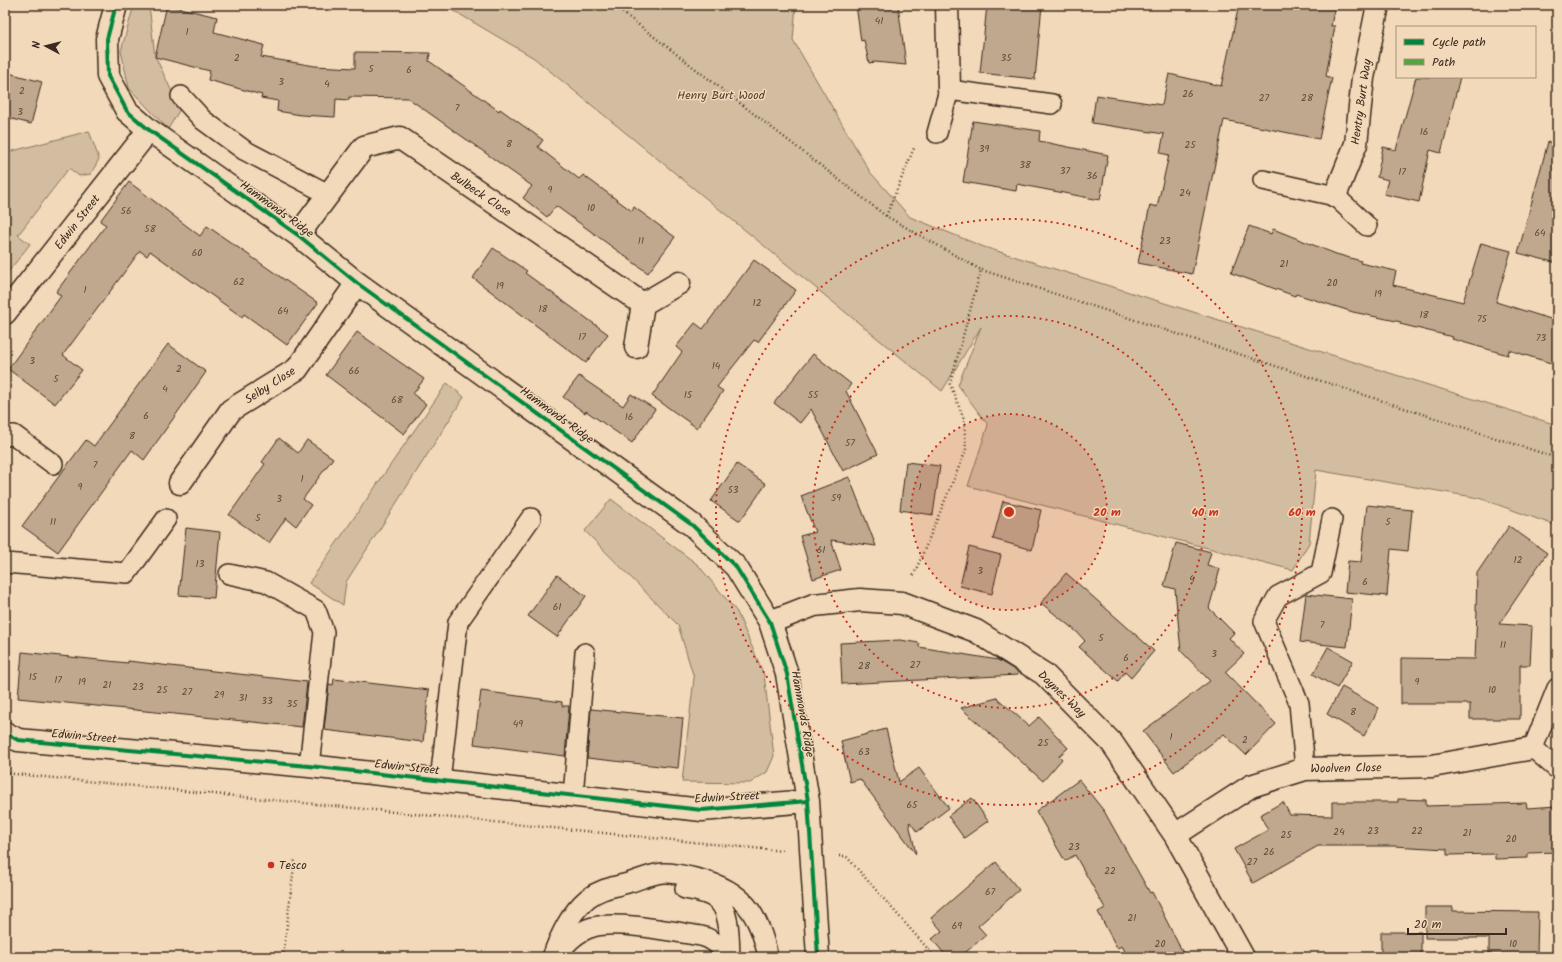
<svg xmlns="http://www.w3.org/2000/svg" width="1562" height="962" font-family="Kalam,sans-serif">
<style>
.green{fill:#d3bda0;stroke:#87745f}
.building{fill:#bfa88e;stroke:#3b2a1e}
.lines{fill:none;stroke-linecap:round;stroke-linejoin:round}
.lane-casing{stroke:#3b2a1e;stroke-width:22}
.street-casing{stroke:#3b2a1e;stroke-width:25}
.path{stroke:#3b2a1e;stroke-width:2.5;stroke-dasharray:1 3;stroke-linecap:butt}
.lane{stroke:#f1d9b9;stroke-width:19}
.street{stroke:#f1d9b9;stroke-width:22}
.quiet{stroke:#54a441;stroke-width:3;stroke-dasharray:6 3;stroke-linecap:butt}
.cycleway-casing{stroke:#f1d9b9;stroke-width:6}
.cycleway{stroke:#00873e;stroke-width:4}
.ring{fill:none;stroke:#c8321e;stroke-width:2;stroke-dasharray:2 4}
.poi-dot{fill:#c8321e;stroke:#f1d9b9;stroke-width:1.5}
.labels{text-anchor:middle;stroke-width:3;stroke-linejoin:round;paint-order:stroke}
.number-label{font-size:10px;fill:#5c4a3a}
.park-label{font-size:12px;fill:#524032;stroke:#f1d9b9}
.street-label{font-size:12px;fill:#3b2a1e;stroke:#f1d9b9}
.poi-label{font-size:12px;fill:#3b2a1e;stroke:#f1d9b9;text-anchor:start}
.centre{fill:#c8321e;stroke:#f1d9b9;stroke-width:2}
.ring-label{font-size:12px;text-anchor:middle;font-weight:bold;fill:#c8321e;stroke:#f1d9b9;stroke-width:3;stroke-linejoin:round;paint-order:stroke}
</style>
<rect width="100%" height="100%" fill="#f1d9b9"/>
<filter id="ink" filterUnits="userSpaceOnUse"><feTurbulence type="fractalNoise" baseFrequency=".025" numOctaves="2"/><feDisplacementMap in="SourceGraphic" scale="8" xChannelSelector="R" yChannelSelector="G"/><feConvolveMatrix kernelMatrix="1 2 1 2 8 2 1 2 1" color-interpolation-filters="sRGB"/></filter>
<g filter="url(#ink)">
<!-- green -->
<path class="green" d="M134,5H149L155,57L157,60L180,109L168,129L129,88L121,51Z
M444,5H796L793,40L870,172L910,217L984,247L1557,425V526L1479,498L1316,470L1309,543L1293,570L968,486L988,425L958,385L981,327L942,391L534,58Z
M89,131L99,159L91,174L79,176L69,168L18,235L30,244L5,276V153Z
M447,383L464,397L346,582L343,605L309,583Z
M611,499L698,565L737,612L764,675L774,756L767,772L750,783L682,782L694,678L678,625L585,531Z"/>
<!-- building -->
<path class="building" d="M167,5L217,17L214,32L264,45L261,57L315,66L355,68V52L430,53L429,61L499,111L500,109L543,140L538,147L579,179L583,175L632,211L634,207L675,237L648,273L556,206L547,217L523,198L532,186L408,98L349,97V100L336,99L335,117L301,115L277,111L278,101L261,98L262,95L208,80L210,71L155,57Z
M856,5H898L906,65L875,62L869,63L864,40L861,41Z
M987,5H1042L1035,79L980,73Z
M1239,5H1335L1331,26H1335L1326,76L1332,78L1319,139L1224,120L1192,274L1138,263L1150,205L1157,207L1169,155L1160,153L1164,134L1092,123L1096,95L1162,105L1169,74L1221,86Z
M5,72L42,82L31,124L5,117Z
M1416,77H1460L1441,153L1430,150L1419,202L1384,194L1388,180L1377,177L1383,147L1396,150Z
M973,121L1040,131L1039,141L1108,155L1100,200L1017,184L1016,191L963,182Z
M1548,142L1557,143V263L1518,253Z
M129,182L200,236L207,226L318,303L287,345L244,314L242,317L150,251L147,256L140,251L63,355L82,370L55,404L8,369L61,296L56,292L106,225L100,221Z
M1249,226L1271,234L1273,229L1336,254L1361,261L1360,263L1396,271L1393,285L1463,302L1481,243L1511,251L1496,302L1557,321V365L1509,350L1508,355L1452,339L1453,337L1400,324L1401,322L1353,312L1296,294L1295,296L1231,273Z
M493,248L527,271L525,273L608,334L586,363L473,278Z
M754,260L796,290L758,342L754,340L717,387L723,391L697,428L652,396L682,352L676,347L695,323L703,329Z
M357,332L424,379L413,394L426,404L404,434L326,375Z
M168,344L206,372L144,460L132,450L58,552L22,526L86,440L94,446Z
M813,354L851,384L846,391L878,454L843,471L811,409L800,423L774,403Z
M579,376L623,406L631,394L655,409L632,443L586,411L585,413L563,397Z
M279,438L298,453L307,440L333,458L303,499L311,505L296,526L286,518L269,543L229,515L265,464L262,462Z
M906,462L940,466L933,515L900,510Z
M737,464L766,484L740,521L711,501Z
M849,477L876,546L831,540L841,570L813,579L800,536L815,532L801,496Z
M1003,501L1041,510L1032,550L993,539Z
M1367,505L1412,510L1408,551L1391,549L1387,596L1345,592L1348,561L1361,562Z
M1509,526L1547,553L1499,624L1532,626L1530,665H1520V719H1470V704H1401V658L1475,659L1477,611H1476L1477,573Z
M186,528L220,532L214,598L179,595Z
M1176,543L1211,552L1207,565L1220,569L1209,608L1234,633L1229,638L1244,654L1225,672L1276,724L1246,755L1224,734L1174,772L1143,731L1210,681L1181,651L1175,589L1164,586Z
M969,547L1001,555L992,594L960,586Z
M1066,573L1154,651L1131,678L1125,672L1118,681L1079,647L1085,641L1077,632L1041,603Z
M557,575L586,596L557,637L528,616Z
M1306,594L1352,599L1347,647L1300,642Z
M900,640L919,643V647L998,660L1018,672V675L842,684L840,643Z
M1328,647L1353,661L1337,688L1313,674Z
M22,652L128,663V661L307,682L302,727L18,698Z
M334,679L429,690L423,742L324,730L329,684L333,685Z
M1342,687L1379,708L1364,736L1327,714Z
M481,691L562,702V706H569L565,756L474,744Z
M997,698L1029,726L1039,717L1068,748L1059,756L1062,759L1043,781L961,708Z
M591,709L683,718L678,768L587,758Z
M886,729L899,782L919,768L949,808L917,832L910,822L909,823L916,854L860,779L850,782L841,741Z
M1079,780L1104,811L1150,893L1152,892L1185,957H1128L1122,946L1117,948L1098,912L1105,908L1075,855L1065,861L1036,811Z
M972,798L988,821L964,838L948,816Z
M1398,799L1426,800V806L1526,803L1527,808L1557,806V852L1528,853V858L1495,859V854L1447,855V849L1393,846H1318L1253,883L1234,849L1268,830L1260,815L1283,802L1290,815L1332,816V802H1398Z
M996,862L1019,890L978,926L986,935L960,957H947L932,939L942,931L931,918Z
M1425,907H1453V911L1538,912L1537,955L1489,954V938H1425Z
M1381,932H1421V957H1381Z"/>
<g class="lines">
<!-- lane casing -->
<g class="lane-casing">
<path id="lane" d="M181,96L203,120L244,150L328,194
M937,133L949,90L1052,104
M1263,180L1335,196L1367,226
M5,436L14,435L53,464
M5,563L127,573L166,519
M229,574L266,582L316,610L324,632L309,766
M1557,688L1533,748L1557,769
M1305,769L1299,703L1264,621L1278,596L1321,573L1332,519
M440,781L458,622L531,518
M573,796L585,653
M685,889C696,891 709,893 717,900C731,912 729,940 730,957
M557,956C565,944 578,931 593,927C616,920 675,932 701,936C714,939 720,947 730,957
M552,957C560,935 570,913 588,898C601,888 615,887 631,882C641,879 651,874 663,873C674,872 687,876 699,879C743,890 759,913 768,957"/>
</g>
<!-- street casing -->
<g class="street-casing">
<path id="street" d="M116,5L107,39L108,76L127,111L149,130L298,235L357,283L692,525L736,567L770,622L787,674L808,801L818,957
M947,5L949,90
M1335,196L1356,144L1363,78L1378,5
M298,235L364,147L400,138L643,304
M5,313L149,130
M636,347L643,304L679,283
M180,483L231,410L297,369L357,283
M770,622L814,605L860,600L902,603L976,631L1044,674L1112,743L1175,835L1243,957
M5,733L18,740L309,766L702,810L808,801
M1175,835L1251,786L1305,769L1432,766L1533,748"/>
</g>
<!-- path -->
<path class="path" d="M613,5L886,216L981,270L950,384L964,419L966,450L913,577
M886,216L914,148
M982,270L1557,458
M5,773L783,851
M839,856H846L935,957
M283,957L295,858"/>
<!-- lane -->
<use href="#lane" class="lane"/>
<!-- street -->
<use href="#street" class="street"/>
<!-- quiet -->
<path class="quiet" d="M5,744L9,735"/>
<!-- cycleway casing -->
<g class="cycleway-casing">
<path id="cycleway" d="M116,5L107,39L108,76L127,111L149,130L298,235L357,283L692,525L736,567L770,622L787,674L808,801L818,957
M5,733L18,740L309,766L702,810L808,801"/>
</g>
<!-- cycleway -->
<use href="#cycleway" class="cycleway"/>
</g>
</g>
<!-- distance rings -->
<circle cx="1009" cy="512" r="98" fill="#c8321e" fill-opacity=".12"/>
<g class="ring">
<circle cx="1009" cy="512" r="98"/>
<circle cx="1009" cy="512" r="196"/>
<circle cx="1009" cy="512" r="293"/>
</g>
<!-- markers -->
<circle class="poi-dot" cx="271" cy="865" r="4"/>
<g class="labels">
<!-- number labels -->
<g class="number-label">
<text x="879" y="24">41</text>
<text x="187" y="35">1</text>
<text x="237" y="61">2</text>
<text x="1006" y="61">35</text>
<text x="371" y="72">5</text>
<text x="409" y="73">6</text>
<text x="281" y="85">3</text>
<text x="327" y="87">4</text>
<text x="22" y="94">2</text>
<text x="1188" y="97">26</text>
<text x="1264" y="101">27</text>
<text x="1307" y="101">28</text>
<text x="457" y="111">7</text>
<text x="20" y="115">3</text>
<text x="1424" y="135">16</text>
<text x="509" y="147">8</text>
<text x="1190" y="148">25</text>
<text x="984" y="152">39</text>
<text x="1025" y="168">38</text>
<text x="1065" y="174">37</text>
<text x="1402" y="175">17</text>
<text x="1092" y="179">36</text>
<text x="550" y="193">9</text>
<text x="1185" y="196">24</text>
<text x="591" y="211">10</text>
<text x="126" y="214">56</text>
<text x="150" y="232">58</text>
<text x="1540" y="236">64</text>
<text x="641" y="244">11</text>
<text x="1165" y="244">23</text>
<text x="197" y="256">60</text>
<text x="1284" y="267">21</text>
<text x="239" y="285">62</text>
<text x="1332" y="286">20</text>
<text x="500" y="289">19</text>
<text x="85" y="293">1</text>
<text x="1378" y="297">19</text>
<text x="757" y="306">12</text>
<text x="543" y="312">18</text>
<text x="283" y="314">64</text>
<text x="1424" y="318">18</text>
<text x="1482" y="322">75</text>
<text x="582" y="340">17</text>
<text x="1541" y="341">73</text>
<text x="32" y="364">3</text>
<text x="716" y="369">14</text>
<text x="179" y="372">2</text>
<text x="354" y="374">66</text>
<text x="56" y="382">5</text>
<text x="165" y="392">4</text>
<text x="688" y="398">15</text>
<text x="813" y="398">55</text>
<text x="397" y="403">68</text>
<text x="146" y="419">6</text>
<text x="629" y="420">16</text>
<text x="132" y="439">8</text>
<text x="850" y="446">57</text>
<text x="95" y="468">7</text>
<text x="302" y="482">1</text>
<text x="80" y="490">9</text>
<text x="920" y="490">1</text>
<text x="733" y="493">53</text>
<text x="836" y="501">59</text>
<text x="279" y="502">3</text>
<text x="258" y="521">5</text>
<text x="53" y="525">11</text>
<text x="1388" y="525">5</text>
<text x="821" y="553">61</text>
<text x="1518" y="563">12</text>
<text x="200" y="567">13</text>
<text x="980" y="574">3</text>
<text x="1192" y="582">4</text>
<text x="1365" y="585">6</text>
<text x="557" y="610">61</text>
<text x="1322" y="628">7</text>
<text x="1101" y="641">5</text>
<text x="1503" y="648">11</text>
<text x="1214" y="657">3</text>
<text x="1126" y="661">6</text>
<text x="915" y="668">27</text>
<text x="864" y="669">28</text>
<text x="33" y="680">15</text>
<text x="58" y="683">17</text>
<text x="82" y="685">19</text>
<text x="1417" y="685">9</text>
<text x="107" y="688">21</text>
<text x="138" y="690">23</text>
<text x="162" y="693">25</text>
<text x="1492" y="693">10</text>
<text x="187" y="695">27</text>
<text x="219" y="698">29</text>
<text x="243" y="701">31</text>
<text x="267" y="704">33</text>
<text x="292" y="707">35</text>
<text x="1353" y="715">8</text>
<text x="518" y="727">49</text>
<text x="1171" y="740">1</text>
<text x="1245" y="743">2</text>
<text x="1043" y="746">25</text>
<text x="864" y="755">63</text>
<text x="912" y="808">65</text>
<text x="1373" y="834">23</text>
<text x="1417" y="834">22</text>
<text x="1339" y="835">24</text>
<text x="1467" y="836">21</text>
<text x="1286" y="838">25</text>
<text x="1511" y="842">20</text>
<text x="1074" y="850">23</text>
<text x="1269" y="855">26</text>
<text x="1252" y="865">27</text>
<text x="1110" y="874">22</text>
<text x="990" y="895">67</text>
<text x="1132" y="921">21</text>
<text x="957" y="929">69</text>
<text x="1160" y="947">20</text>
<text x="1513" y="947">10</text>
</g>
<!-- park labels -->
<g class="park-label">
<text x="721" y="99">Henry Burt Wood</text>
</g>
<!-- street labels -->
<g class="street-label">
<text transform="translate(1361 102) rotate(-82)" y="4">Hentry Burt Way</text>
<text transform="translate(481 194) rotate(34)" y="4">Bulbeck Close</text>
<text transform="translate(277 209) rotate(36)" y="4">Hammonds Ridge</text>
<text transform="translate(77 222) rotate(-52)" y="4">Edwin Street</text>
<text transform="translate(270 385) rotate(-33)" y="4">Selby Close</text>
<text transform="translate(557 415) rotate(36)" y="4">Hammonds Ridge</text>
<text transform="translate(1062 694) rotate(44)" y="4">Daynes Way</text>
<text transform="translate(803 714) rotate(80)" y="4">Hammonds Ridge</text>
<text transform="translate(84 736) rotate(5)" y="4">Edwin Street</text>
<text transform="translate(407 767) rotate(6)" y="4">Edwin Street</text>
<text transform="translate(1346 768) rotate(-1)" y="4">Woolven Close</text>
<text transform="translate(727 797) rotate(-3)" y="4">Edwin Street</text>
</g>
<!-- poi labels -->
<g class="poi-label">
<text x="279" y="869">Tesco</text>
</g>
</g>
<circle cx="1009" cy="512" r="6" class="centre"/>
<g class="ring-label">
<text x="1107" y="516">20 m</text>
<text x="1205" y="516">40 m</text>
<text x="1302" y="516">60 m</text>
</g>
<!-- margin -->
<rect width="1562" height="962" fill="none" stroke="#f1d9b9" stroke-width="20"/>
<rect x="10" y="10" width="1542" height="942" fill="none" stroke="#3b2a1e" stroke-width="1.5" filter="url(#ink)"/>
<!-- legend -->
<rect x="1396" y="26" width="140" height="52" fill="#f1d9b9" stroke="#a8937b"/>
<rect x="1404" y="39" width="20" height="6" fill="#00873e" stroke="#a8937b"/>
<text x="1432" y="46" font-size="12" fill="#3b2a1e">Cycle path</text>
<rect x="1404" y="59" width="20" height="6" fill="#54a441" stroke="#a8937b"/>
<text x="1432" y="66" font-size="12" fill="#3b2a1e">Path</text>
<!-- north arrow -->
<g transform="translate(46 46) rotate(277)" stroke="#f1d9b9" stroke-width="3" paint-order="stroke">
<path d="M0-3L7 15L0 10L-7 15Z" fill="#3b2a1e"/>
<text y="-6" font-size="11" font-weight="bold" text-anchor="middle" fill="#3b2a1e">N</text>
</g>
<!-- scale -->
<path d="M1408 928v6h98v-6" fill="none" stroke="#3b2a1e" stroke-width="2"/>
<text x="1414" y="928" font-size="12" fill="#3b2a1e" stroke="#f1d9b9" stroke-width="3" paint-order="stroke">20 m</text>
</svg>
